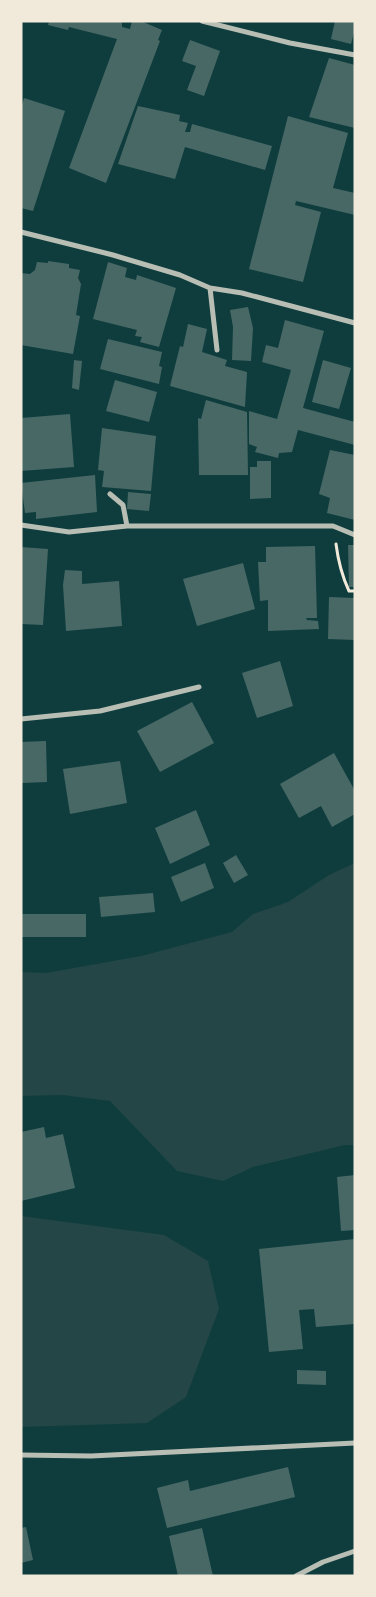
<svg xmlns="http://www.w3.org/2000/svg" width="376" height="1597" font-family="'Fira Sans Condensed',sans-serif">
<style>
.green{fill:#244646}
.building{fill:#486865}
.lines{fill:none;stroke-linecap:round;stroke-linejoin:round}
.path{stroke:#f1e9da;stroke-width:3}
.minor{stroke:#b8beb3;stroke-width:5}
</style>
<rect width="100%" height="100%" fill="#0f3d3e"/>
<!-- green -->
<path class="green" d="M355,863V1145H345L253,1167L223,1181L177,1171L110,1101L63,1095L21,1096V972L46,973L141,956L232,932L253,914L288,902L329,875Z
M21,1216L164,1235L208,1261L219,1309L186,1397L147,1423L21,1427Z"/>
<!-- building -->
<path class="building" d="M49,21H122V27L130,29L132,21H141L162,30L158,40L160,41L106,183L69,168L117,39L69,27L68,30L48,25Z
M335,21H355V29L351,44L331,39Z
M190,40L220,51L204,96L187,90L196,66L182,61Z
M329,58L355,65V128L309,117Z
M24,98L65,111L33,211L21,208V108Z
M138,106L180,115L179,121L188,123L185,132H190L192,124L272,146L265,170L185,147L175,179L118,164Z
M288,116L348,133L333,188L355,193V215L296,201L295,205L321,212L303,282L249,269Z
M48,261L69,264V268L80,270L78,278L81,284L76,315L80,316L73,354L21,345V273L30,274L35,270L37,262L48,263Z
M108,262L127,268L125,277L136,280L137,275L176,288L159,347L140,342L142,337L135,336L137,330L93,319Z
M248,307L253,328L251,361L232,360L233,327L230,310Z
M285,320L324,331L303,408L355,422V445L298,430L292,452L279,453L278,458L255,452L257,447L249,444V411L277,419L291,370L262,362L266,345L278,348Z
M188,324L207,329L202,352L227,360L225,366L247,372L245,407L170,386L180,346L183,347Z
M108,339L162,352L159,366L162,367L159,384L100,369Z
M74,360L82,361L79,390L72,388Z
M323,360L351,368L339,409L312,402Z
M115,380L157,392L149,422L106,411Z
M206,400L247,412L248,475H199L198,418L201,419Z
M70,414L74,467L21,471V418Z
M102,428L156,436L151,491L102,487L104,471L98,470Z
M330,450L355,455V520L327,513L330,498L319,494Z
M257,461H271V498L250,499V467H257Z
M95,475L97,512L36,519V512L25,513L21,483Z
M128,492L151,494L149,511L127,509Z
M348,545H355V587H349Z
M315,546L317,618H306L307,620L318,621L319,629L268,631V600L260,601L258,562H266V547Z
M21,547L48,549L43,625L21,624Z
M243,563L255,609L197,626L183,579Z
M65,570L82,571V584L119,581L122,626L66,631L63,585Z
M329,597L355,598V640L328,639Z
M280,661L293,706L257,718L242,673Z
M192,702L214,743L160,772L137,731Z
M46,741L47,782L21,783V742Z
M334,753L355,791V814L332,827L321,806L299,818L280,784Z
M120,761L127,803L70,814L63,769Z
M196,810L210,845L170,864L155,828Z
M236,855L248,875L234,883L223,863Z
M205,863L214,888L181,902L171,877Z
M153,893L155,912L101,917L99,897Z
M21,914H86V937H21Z
M44,1127L46,1138L63,1134L75,1188L21,1201V1132Z
M355,1175V1230L341,1231L337,1177Z
M355,1239V1324L316,1327L314,1309L299,1310L303,1349L269,1352L259,1249Z
M297,1370L326,1371V1385L297,1384Z
M288,1467L295,1497L167,1528L157,1488L188,1480L190,1491Z
M26,1527L33,1560L21,1563V1528Z
M202,1528L213,1576H178L169,1536Z"/>
<g class="lines">
<!-- path -->
<path class="path" d="M336,544C338,560 342,576 349,591H355"/>
<!-- minor -->
<path class="minor" d="M202,21L290,43L355,55
M21,232L113,255L180,275L210,288L242,293L355,323
M210,288L217,350
M110,494L123,505L127,526
M21,525L69,532L127,526H333L355,535
M21,719L100,711L199,687
M21,1455L91,1456L355,1443
M296,1576L323,1562L355,1551"/>
</g>
<!-- border -->
<rect width="376" height="1597" fill="none" stroke="#f1e9da" stroke-width="45"/>
</svg>
